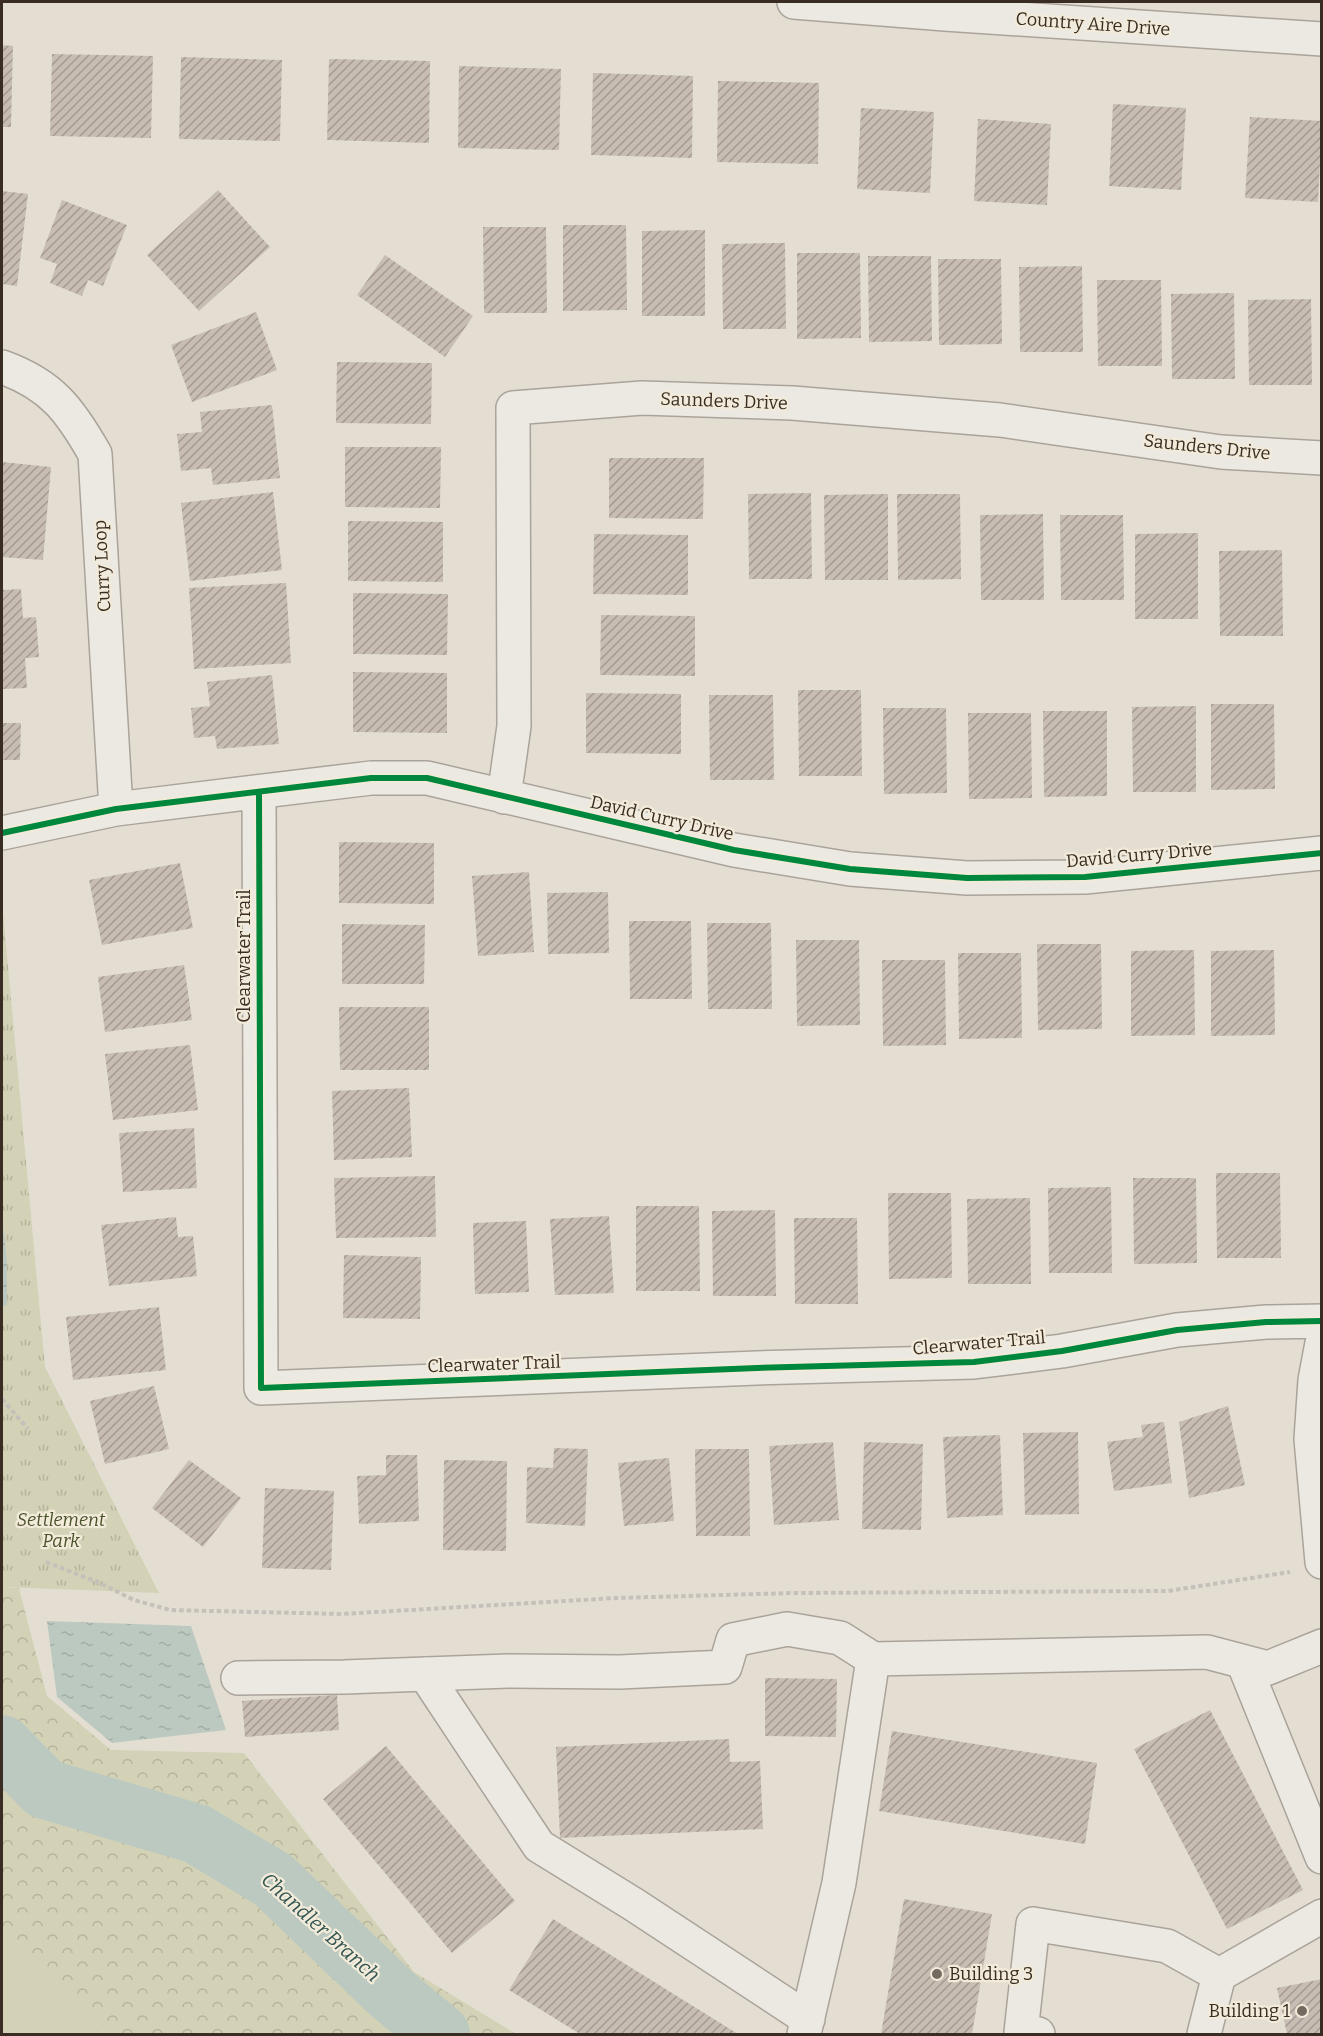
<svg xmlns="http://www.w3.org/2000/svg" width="1323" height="2036" font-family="Bitter,serif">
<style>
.grass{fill:#d3d2b6}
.forest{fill:url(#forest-crowns)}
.park{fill:url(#park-tufts)}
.water{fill:url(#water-ripples)}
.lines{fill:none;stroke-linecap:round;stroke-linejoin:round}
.river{stroke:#bcc9c0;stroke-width:60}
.building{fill:url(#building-hatch)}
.minor-casing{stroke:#aaa39a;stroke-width:36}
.path{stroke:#c5c0b9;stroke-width:4;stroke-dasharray:4.5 3;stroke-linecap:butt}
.minor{stroke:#ece9e3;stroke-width:33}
.cycleway-casing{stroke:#f3ebda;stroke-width:10}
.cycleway{stroke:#00873e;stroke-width:6}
.poi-dot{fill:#746a60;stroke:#f3ebda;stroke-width:2}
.labels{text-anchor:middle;stroke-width:4.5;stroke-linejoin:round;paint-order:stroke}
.street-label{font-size:18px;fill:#382c23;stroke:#f3ebda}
.park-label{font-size:18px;font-style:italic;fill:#4a522b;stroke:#f3ebda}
.poi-label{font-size:18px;fill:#382c23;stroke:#f3ebda;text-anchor:start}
.water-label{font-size:20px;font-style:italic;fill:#345653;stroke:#f3ebda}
</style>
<defs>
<pattern id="forest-crowns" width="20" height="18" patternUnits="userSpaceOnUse" patternTransform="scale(1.5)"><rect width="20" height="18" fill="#d3d2b6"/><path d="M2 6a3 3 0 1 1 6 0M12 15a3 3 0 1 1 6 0" fill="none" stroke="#b6b49c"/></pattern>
<pattern id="park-tufts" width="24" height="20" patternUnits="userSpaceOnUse" patternTransform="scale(1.5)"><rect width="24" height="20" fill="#d3d2b6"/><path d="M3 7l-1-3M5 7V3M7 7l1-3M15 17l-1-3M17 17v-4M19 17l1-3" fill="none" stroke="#b6b49c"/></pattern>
<pattern id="water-ripples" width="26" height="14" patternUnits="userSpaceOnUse" patternTransform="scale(1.5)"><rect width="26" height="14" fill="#bcc9c0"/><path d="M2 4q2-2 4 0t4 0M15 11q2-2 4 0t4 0" fill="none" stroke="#a2ada5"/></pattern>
<pattern id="building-hatch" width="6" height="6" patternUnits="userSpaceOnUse" patternTransform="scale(1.5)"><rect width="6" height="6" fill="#c7bdb3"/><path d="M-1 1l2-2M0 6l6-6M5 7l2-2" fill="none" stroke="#a39a91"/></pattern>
</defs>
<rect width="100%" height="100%" fill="#e4ded2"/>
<!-- grass -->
<path class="grass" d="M2,1926L106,2034H2Z"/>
<!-- forest -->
<path class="forest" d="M2,1587L19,1588L47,1696L111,1750L244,1753L414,1972L516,2034H106L2,1926Z"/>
<!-- park -->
<path class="park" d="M2,901L45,1367L159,1593L2,1587Z"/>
<!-- water -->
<path class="water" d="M2,1218L7,1260V1305L2,1306Z
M47,1621L191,1626L226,1730L112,1743L57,1697Z"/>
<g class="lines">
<!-- river -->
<path class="river" d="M2,1745L45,1789L197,1834L273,1880L392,1994L440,2034"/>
</g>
<!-- building -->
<path class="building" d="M2,45L13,46L11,127H2Z
M52,54L153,56L151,138L50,136Z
M181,57L282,60L280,141L179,139Z
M329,59L430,61L429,143L327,140Z
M459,66L561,69L559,150L458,148Z
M593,73L693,76L692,158L591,155Z
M718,81L819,83L818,164L717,162Z
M1113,104L1186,108L1181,190L1109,186Z
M861,108L934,112L930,193L857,189Z
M1250,117L1322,121L1318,202L1245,198Z
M978,119L1051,124L1047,205L974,201Z
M218,190L270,247L199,311L147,255Z
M2,191L28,194L17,286L2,284Z
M62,200L127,225L103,286L88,280L82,296L50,283L57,264L40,258Z
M563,225H626L627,310L563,311Z
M483,227H546L547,313H484Z
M705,230V316H642V231Z
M785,243L786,329H723L722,244Z
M797,253H860L861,338L797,339Z
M385,255L473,316L445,357L357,295Z
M868,256H931L932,341L869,342Z
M938,259H1001L1002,344L939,345Z
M1082,266L1083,352H1020L1019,267Z
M1097,280H1161L1162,366H1098Z
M1234,293L1235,379H1172L1171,294Z
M1311,299L1312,385H1249L1248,300Z
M256,312L277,370L192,402L171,345Z
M337,362L432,363L431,424L336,423Z
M272,405L280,478L213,485L211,468L181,471L177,434L202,432L200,412Z
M345,447H441L440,508L345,507Z
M609,458H704L703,519L609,518Z
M2,462L51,467L43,560L2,557Z
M273,492L282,570L190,581L181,503Z
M811,493L812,579H749L748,494Z
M888,494V580H825L824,495Z
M897,494H960L961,579L898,580Z
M1043,514L1044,600H981L980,515Z
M1060,515H1123L1124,600H1061Z
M348,521L443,522V582L348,581Z
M1198,533V619H1135V534Z
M594,534L688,535V595L593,594Z
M1282,550L1283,636H1220L1219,551Z
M286,583L291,663L194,669L189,588Z
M21,589L23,618L36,617L39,657L25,658L27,688L2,689V590Z
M353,593L448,594L447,655L353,654Z
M601,615L695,616V676L600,675Z
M353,672L447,673V733L353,732Z
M272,675L279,744L217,749L215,736L194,738L191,708L210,706L207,682Z
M798,690H861L862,776H799Z
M586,693L681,694V754L586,753Z
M709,695H773L774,780H710Z
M1211,704H1274L1275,789L1211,790Z
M1196,706V792H1133L1132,707Z
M883,708H946L947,793L884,794Z
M1043,711H1107V796L1044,797Z
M968,713H1031L1032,798L969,799Z
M2,723H21L20,760H2Z
M339,842L434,843V904L339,903Z
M180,863L193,928L102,945L89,880Z
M529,872L534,952L478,956L472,876Z
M608,892L609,953L548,954L547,893Z
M629,921H691L692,999H630Z
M707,923H771L772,1009H708Z
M342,924L425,925L424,984H342Z
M796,940H859L860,1025L797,1026Z
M1037,944H1101L1102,1029L1038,1030Z
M1194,950L1195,1035L1131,1036V951Z
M1274,950L1275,1035L1211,1036V951Z
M958,953H1021L1022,1038L959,1039Z
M882,960H945L946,1045L883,1046Z
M184,965L192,1020L105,1032L98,977Z
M339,1007H429V1070H340Z
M190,1045L198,1110L113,1120L105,1054Z
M409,1088L412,1157L334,1160L332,1091Z
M194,1128L197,1188L123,1192L119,1133Z
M1216,1173H1280L1281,1258H1217Z
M435,1176L436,1237L336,1238L334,1178Z
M1133,1178H1196L1197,1263L1134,1264Z
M1111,1187L1112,1273H1049L1048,1188Z
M888,1193H951L952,1278L889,1279Z
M1030,1198L1031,1284H968L967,1199Z
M636,1206H699L700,1291H636Z
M775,1210L776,1296H713L712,1211Z
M609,1216L614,1293L555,1295L550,1219Z
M176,1217L178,1237L193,1236L197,1276L109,1286L101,1225Z
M794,1218H857L858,1304H795Z
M526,1221L529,1292L475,1294L473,1223Z
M344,1255L421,1257L420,1319L343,1318Z
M159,1307L166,1370L73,1380L66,1317Z
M154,1386L169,1449L105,1464L90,1401Z
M1228,1406L1245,1485L1189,1498L1179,1422Z
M1164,1422L1172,1483L1114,1491L1107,1442L1143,1437L1141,1425Z
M1078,1432L1079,1514L1025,1515L1023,1433Z
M1000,1435L1003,1515L947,1518L943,1437Z
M833,1442L839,1520L774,1525L769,1446Z
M864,1442L923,1444L921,1530L862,1529Z
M554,1448L588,1449L585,1526L526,1523L527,1467L553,1468Z
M695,1449H749L750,1536H696Z
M386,1455H417L419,1521L359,1524L357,1476L386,1475Z
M669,1458L674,1521L624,1526L618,1463Z
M189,1460L241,1498L203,1547L152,1508Z
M444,1460L507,1461L506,1551L443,1550Z
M265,1488L334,1491L331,1570L262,1568Z
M765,1678L837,1679L836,1737L765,1736Z
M337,1695L339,1730L245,1737L242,1701Z
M1210,1710L1303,1890L1227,1929L1134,1749Z
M892,1731L1097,1763L1085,1844L879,1811Z
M729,1739L730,1762L760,1761L763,1829L560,1838L556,1747Z
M386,1746L515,1901L452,1953L323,1799Z
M904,1899L992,1914L972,2034H881Z
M553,1919L738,2034H580L509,1990Z
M1322,1979V2034H1287L1277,1988Z"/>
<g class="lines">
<!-- minor casing -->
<g class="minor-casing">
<path id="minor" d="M794,2L945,14L1322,39
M2,367C52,385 70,410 95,454L116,809
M259,792L261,1388L757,1368L974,1362L1062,1351L1177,1330L1266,1322L1322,1321
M504,797L514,726L513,408L642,398L792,403L1000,420L1221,452L1322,458
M2,833L116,809L371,778H427L734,850L850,869L967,878L1085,877L1322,853
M1322,1343L1315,1380L1311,1439L1322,1562
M1243,1662L1322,1857
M425,1674L539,1846L633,1904L808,2019
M238,1678L344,1677L508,1671L620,1672L725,1667L733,1640L787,1629L840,1638L873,1659
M804,2034L839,1883L873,1659L1207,1652L1268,1668L1322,1646
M1038,2034L1021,2032L1033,1924L1167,1946L1219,1975
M1204,2034L1219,1975L1322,1916"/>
</g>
<!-- path -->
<path class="path" d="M2,1399L28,1429
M46,1562L100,1583L134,1600L170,1610L342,1614L616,1598L794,1593L1168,1591L1290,1572"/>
<!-- minor -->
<use href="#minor" class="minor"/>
<!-- cycleway casing -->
<g class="cycleway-casing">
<path id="cycleway" d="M259,792L261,1388L757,1368L974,1362L1062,1351L1177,1330L1266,1322L1322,1321
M2,833L116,809L371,778H427L734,850L850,869L967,878L1085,877L1322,853"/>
</g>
<!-- cycleway -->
<use href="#cycleway" class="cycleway"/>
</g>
<!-- markers -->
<g class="poi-dot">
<circle cx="937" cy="1974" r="6"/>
<circle cx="1302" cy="2011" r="6"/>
</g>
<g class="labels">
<!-- street labels -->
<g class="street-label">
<text transform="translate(1093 24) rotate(4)" y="6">Country Aire Drive</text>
<text transform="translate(724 401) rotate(2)" y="6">Saunders Drive</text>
<text transform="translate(1207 447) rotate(6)" y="6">Saunders Drive</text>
<text transform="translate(102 566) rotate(-93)" y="6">Curry Loop</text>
<text transform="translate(662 818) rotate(13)" y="6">David Curry Drive</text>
<text transform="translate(1139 855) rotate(-5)" y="6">David Curry Drive</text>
<text transform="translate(244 956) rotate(-90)" y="6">Clearwater Trail</text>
<text transform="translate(979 1343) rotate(-5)" y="6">Clearwater Trail</text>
<text transform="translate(494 1364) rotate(-2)" y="6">Clearwater Trail</text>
</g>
<!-- park labels -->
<g class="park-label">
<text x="61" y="1526">Settlement<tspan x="61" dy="21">Park</tspan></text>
</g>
<!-- poi labels -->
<g class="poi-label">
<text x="949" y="1980">Building 3</text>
<text x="1290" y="2017" text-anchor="end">Building 1</text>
</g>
<!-- water labels -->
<g class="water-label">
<text transform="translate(321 1927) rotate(42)" y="7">Chandler Branch</text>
</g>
</g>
<!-- border -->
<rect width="1323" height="2036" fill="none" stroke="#382c23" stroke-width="6"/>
</svg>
